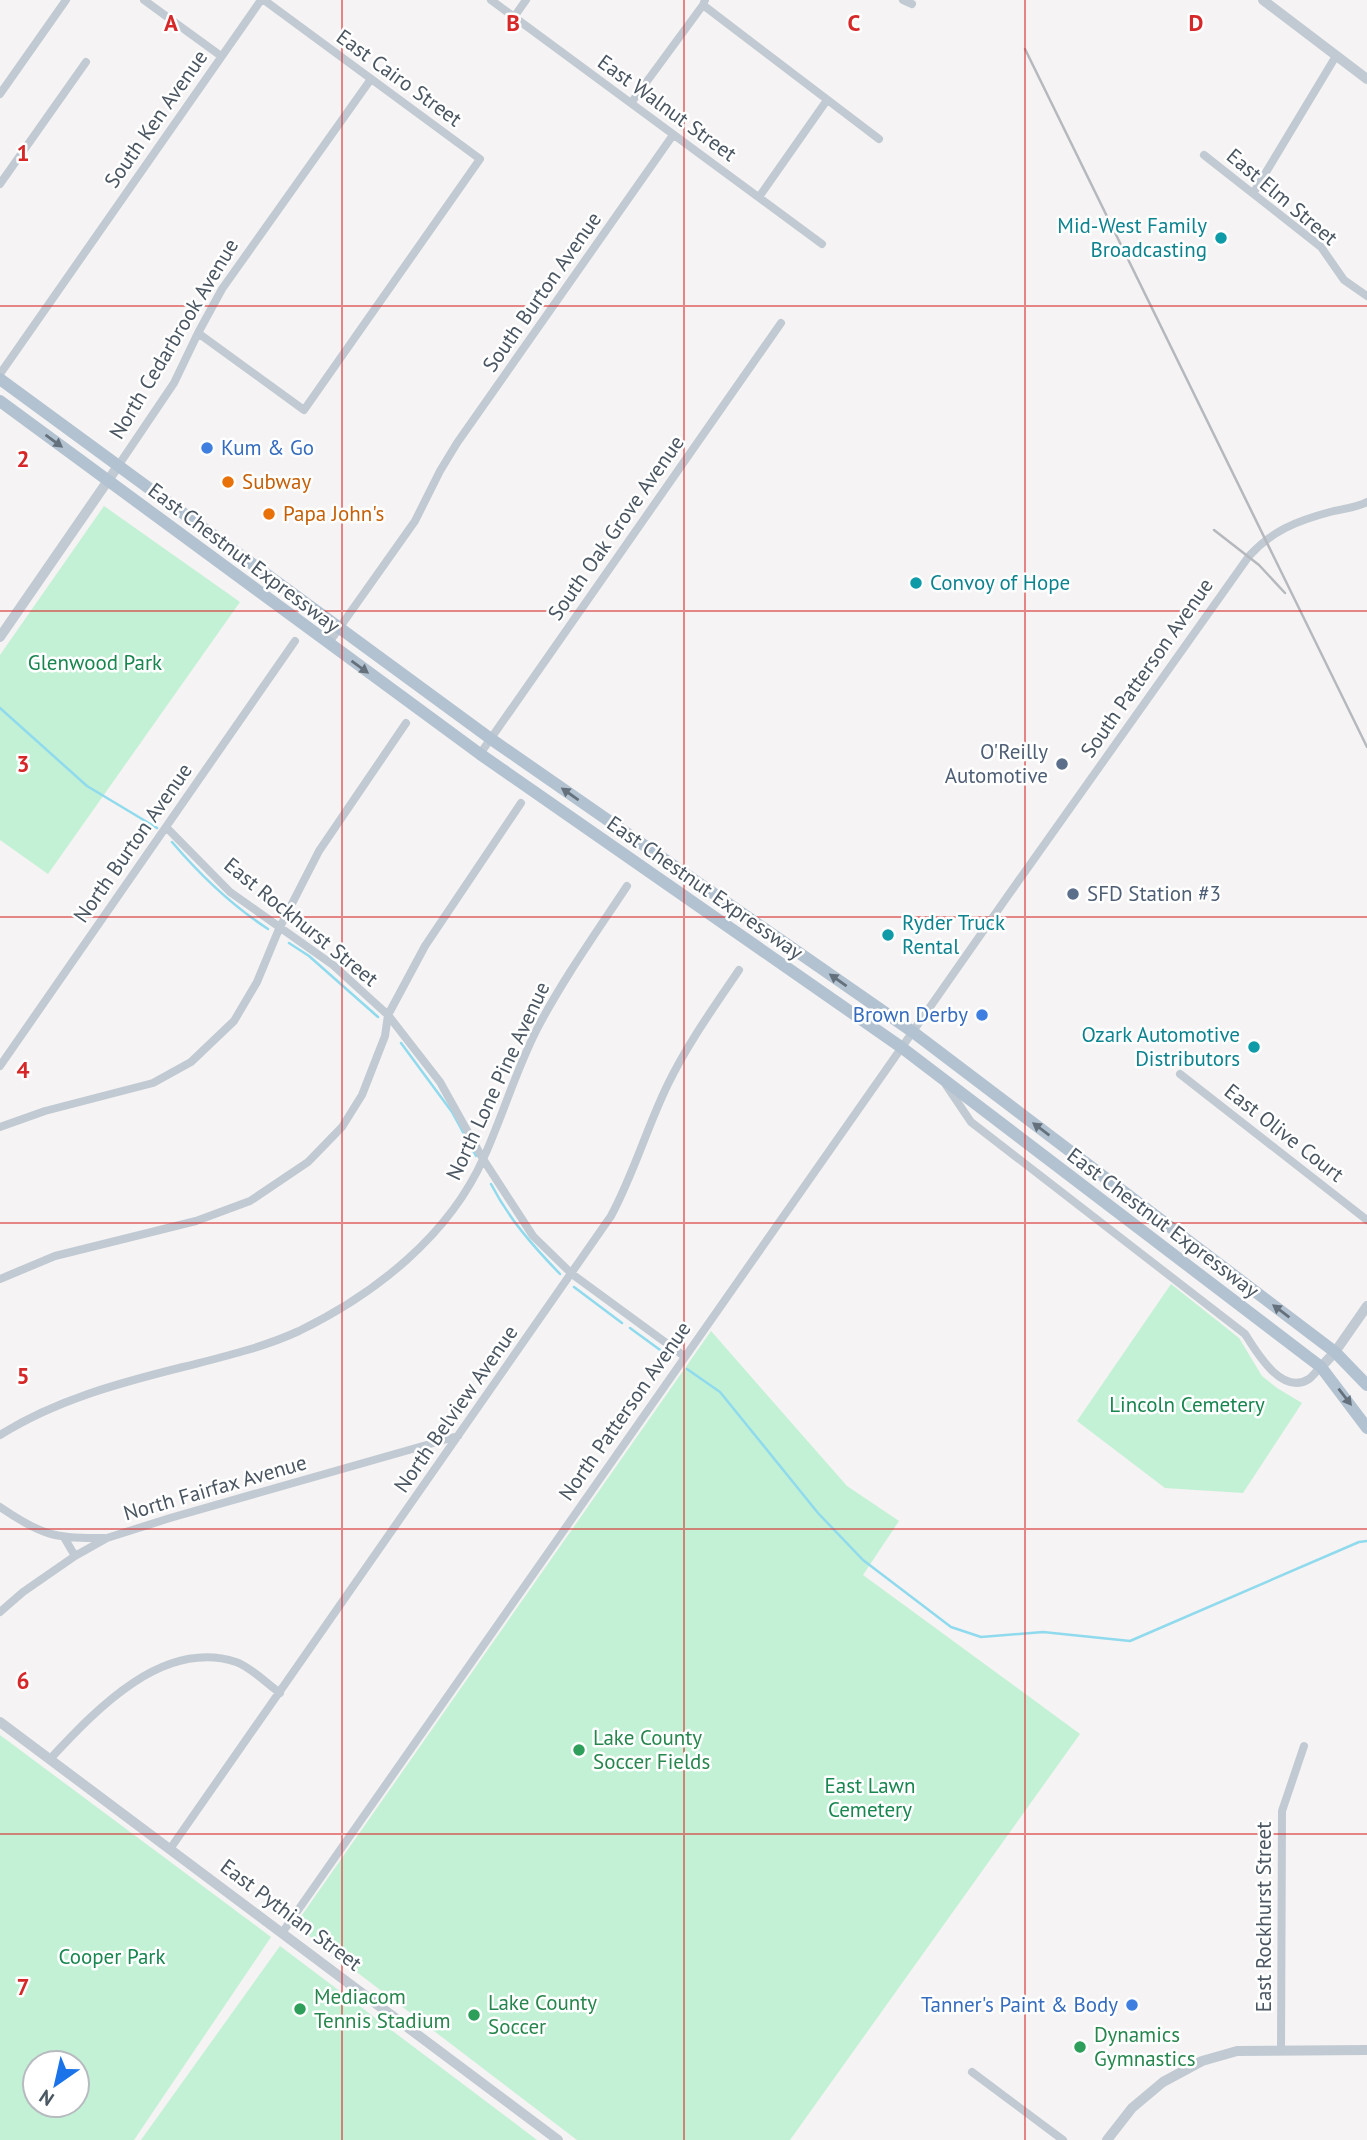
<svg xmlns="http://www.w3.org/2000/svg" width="1367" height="2140" font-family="'PT Sans',sans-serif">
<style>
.green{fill:#c3f1d5;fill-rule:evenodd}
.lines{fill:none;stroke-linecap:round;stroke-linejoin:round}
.stream{stroke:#90daee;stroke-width:2.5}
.minor{stroke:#c1cad2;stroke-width:8}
.tertiary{stroke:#c1cad2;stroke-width:10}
.primary{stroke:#b3c2d1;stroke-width:12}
.rail{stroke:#b5b8bd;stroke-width:2.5}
.oneway{fill:#64717d}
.grid{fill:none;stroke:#d62828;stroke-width:2;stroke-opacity:0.55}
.culture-dot{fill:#0f9aa8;stroke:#fff;stroke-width:2.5}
.shop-dot{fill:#3f7fe0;stroke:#fff;stroke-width:2.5}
.food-dot{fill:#e8710a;stroke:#fff;stroke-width:2.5}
.service-dot{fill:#5c6f8a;stroke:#fff;stroke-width:2.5}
.leisure-dot{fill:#2e9e5b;stroke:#fff;stroke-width:2.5}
.labels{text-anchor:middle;stroke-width:5;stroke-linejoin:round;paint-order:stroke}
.street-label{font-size:21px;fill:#4a5661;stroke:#fff}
.culture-label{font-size:21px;fill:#0d838f;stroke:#fff;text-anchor:end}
.shop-label{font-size:21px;fill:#366cbe;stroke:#fff;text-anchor:end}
.food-label{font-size:21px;fill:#c56008;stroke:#fff;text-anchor:start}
.park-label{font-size:21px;fill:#17864f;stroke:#fff}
.service-label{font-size:21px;fill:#4e5e75;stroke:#fff;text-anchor:end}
.leisure-label{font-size:21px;fill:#27864d;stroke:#fff;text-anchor:start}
.grid-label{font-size:23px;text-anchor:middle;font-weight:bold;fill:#d62828;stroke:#fff;stroke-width:5;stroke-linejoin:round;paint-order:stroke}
</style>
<rect width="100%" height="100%" fill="#f5f3f3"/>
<!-- green -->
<path class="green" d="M104,506L240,602L48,874L0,840V655Z
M1171,1284L1239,1338L1262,1376L1277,1388L1302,1403L1243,1493L1165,1488L1077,1421Z
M711,1331L847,1486L899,1521L863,1575L1080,1734L790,2140H577L295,1925Z
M0,1735L271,1937L134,2140H0ZM77,2063V2105H35V2063Z
M280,1946L537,2140H141Z"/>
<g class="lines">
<!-- stream -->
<path class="stream" d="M0,708L87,786L157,828
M172,842C201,876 231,905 268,929
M289,943L309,956L378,1017
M401,1043L452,1112L476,1156
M491,1184C509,1219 533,1246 560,1274
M574,1287L622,1323
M630,1328L667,1355
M687,1369L720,1392L818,1513L863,1560L951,1627L981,1637L1043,1632L1130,1641L1359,1542L1367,1541"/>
<!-- minor -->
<path class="minor" d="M144,0L221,56
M491,0L822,244
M705,0L703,5L879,139
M903,0L912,4
M514,17L526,0
M0,94L66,0
M631,103L703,5
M1204,155L1321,247L1344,280L1367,296
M0,184L86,62
M1254,192L1336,56
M759,197L827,100
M198,333L304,410L480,159L264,0
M0,374L261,0
M118,466L174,383L198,333L222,289L371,79
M328,644L415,521L440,471L457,443L673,135
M480,754L781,323
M166,827L230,892L333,965L388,1015L440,1082L483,1159L533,1236L572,1274L684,1356
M0,1066L295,641
M1180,1074L1367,1220
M946,1085L971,1122L1245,1334C1257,1353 1282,1396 1309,1379C1313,1376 1317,1370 1321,1367
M0,1127L45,1111L153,1083L191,1062L234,1021L257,982L279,929L319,851L406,723
M0,1279L55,1256L196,1221L250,1201L308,1162L342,1127L362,1095L385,1036L388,1015L425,946L521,803
M0,1435C56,1400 119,1383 183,1367C222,1357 262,1348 299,1331C375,1294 449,1236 484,1157C503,1115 516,1070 537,1029C563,979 596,933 627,886
M0,1507C41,1535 55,1539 104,1538
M65,1539L75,1556
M0,1612L23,1592L75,1556L107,1538L170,1518L458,1436
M50,1759C95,1711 162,1638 236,1662C251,1667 267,1684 280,1693
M170,1849L611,1216C634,1173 647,1127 668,1084C688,1043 714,1007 739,970
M282,1933L1007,897L1249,556C1272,531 1296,521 1330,512C1342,509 1355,508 1367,502
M1281,2051L1282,1811L1304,1746
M972,2072L1063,2140"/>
<!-- tertiary -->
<path class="tertiary" d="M1263,0L1367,79
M0,637L118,466
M1321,1367L1335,1352L1367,1306
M0,1722L558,2140
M1107,2140L1132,2108L1163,2082L1202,2061L1237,2051L1367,2050"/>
<!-- primary -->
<path class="primary" d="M0,379L491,739L913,1032L1335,1352L1367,1385
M0,401L480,754L901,1047L1321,1367L1367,1428"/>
<!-- rail -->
<path class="rail" d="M1025,49L1367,747
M1214,530L1259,565L1285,593"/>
</g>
<!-- one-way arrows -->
<defs><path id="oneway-solid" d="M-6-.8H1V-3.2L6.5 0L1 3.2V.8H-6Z" transform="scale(1.75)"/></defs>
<g class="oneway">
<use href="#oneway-solid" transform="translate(54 441) rotate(36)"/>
<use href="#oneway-solid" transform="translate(360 667) rotate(36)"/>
<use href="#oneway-solid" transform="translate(570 794) rotate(-145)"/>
<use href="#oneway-solid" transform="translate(838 980) rotate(-145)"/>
<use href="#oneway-solid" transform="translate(1041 1129) rotate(-143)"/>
<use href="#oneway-solid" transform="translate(1281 1311) rotate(-143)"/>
<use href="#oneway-solid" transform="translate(1345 1397) rotate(52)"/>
</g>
<!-- grid -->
<path class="grid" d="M342,0V2140M684,0V2140M1025,0V2140M0,306H1367M0,611H1367M0,917H1367M0,1223H1367M0,1529H1367M0,1834H1367"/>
<!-- markers -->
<g class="culture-dot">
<circle cx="1221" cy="238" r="7"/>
<circle cx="916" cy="583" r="7"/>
<circle cx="888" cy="935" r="7"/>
<circle cx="1254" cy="1047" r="7"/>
</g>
<g class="shop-dot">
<circle cx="207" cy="448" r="7"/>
<circle cx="982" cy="1015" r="7"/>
<circle cx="1132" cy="2005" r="7"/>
</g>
<g class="food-dot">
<circle cx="228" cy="482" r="7"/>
<circle cx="269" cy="514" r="7"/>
</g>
<g class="service-dot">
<circle cx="1062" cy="764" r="7"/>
<circle cx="1073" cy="894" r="7"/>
</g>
<g class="leisure-dot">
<circle cx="579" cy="1750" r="7"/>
<circle cx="300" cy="2009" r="7"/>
<circle cx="474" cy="2015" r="7"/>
<circle cx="1080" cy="2047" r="7"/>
</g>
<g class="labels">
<!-- street labels -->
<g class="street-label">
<text transform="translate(399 78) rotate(36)" y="7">East Cairo Street</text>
<text transform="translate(667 108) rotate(36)" y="7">East Walnut Street</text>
<text transform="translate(156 119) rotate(-55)" y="7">South Ken Avenue</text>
<text transform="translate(1282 197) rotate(40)" y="7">East Elm Street</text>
<text transform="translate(542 292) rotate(-55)" y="7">South Burton Avenue</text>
<text transform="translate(174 339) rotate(-59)" y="7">North Cedarbrook Avenue</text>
<text transform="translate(616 528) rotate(-55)" y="7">South Oak Grove Avenue</text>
<text transform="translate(244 558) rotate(37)" y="7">East Chestnut Expressway</text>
<text transform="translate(1147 668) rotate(-55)" y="7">South Patterson Avenue</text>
<text transform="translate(133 843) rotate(-55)" y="7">North Burton Avenue</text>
<text transform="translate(705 888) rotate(35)" y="7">East Chestnut Expressway</text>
<text transform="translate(301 922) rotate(39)" y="7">East Rockhurst Street</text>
<text transform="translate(498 1081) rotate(-65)" y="7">North Lone Pine Avenue</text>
<text transform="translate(1284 1133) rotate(38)" y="7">East Olive Court</text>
<text transform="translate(1163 1223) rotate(37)" y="7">East Chestnut Expressway</text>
<text transform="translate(456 1409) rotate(-55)" y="7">North Belview Avenue</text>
<text transform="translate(625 1411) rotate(-55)" y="7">North Patterson Avenue</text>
<text transform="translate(215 1488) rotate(-16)" y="7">North Fairfax Avenue</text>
<text transform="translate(291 1915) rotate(37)" y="7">East Pythian Street</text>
<text transform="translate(1264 1917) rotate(-90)" y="7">East Rockhurst Street</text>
</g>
<!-- culture labels -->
<g class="culture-label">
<text x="1207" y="233">Mid-West Family<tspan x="1207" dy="24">Broadcasting</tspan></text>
<text x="930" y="590" text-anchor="start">Convoy of Hope</text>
<text x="902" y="930" text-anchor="start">Ryder Truck<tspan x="902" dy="24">Rental</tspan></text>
<text x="1240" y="1042">Ozark Automotive<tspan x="1240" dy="24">Distributors</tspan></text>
</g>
<!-- shop labels -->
<g class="shop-label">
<text x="221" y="455" text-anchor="start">Kum &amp; Go</text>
<text x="968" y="1022">Brown Derby</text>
<text x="1118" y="2012">Tanner's Paint &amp; Body</text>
</g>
<!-- food labels -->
<g class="food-label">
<text x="242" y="489">Subway</text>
<text x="283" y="521">Papa John's</text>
</g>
<!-- park labels -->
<g class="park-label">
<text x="95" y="670">Glenwood Park</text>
<text x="1187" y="1412">Lincoln Cemetery</text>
<text x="870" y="1793">East Lawn<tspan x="870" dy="24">Cemetery</tspan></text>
<text x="112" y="1964">Cooper Park</text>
</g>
<!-- service labels -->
<g class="service-label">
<text x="1048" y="759">O'Reilly<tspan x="1048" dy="24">Automotive</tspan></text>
<text x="1087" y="901" text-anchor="start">SFD Station #3</text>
</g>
<!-- leisure labels -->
<g class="leisure-label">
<text x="593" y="1745">Lake County<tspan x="593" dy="24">Soccer Fields</tspan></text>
<text x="314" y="2004">Mediacom<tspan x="314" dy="24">Tennis Stadium</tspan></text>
<text x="488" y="2010">Lake County<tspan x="488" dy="24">Soccer</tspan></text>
<text x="1094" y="2042">Dynamics<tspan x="1094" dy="24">Gymnastics</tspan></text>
</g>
</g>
<g class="grid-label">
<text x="171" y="31">A</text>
<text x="513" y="31">B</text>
<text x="854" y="31">C</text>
<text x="1196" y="31">D</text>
<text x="23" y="161">1</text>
<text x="23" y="467">2</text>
<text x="23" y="772">3</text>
<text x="23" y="1078">4</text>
<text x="23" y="1384">5</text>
<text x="23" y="1689">6</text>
<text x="23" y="1995">7</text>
</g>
<!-- north arrow -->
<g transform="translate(56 2084) rotate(214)"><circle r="33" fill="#ffffff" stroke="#b7bbc0" stroke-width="2"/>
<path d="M0-5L12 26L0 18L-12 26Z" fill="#1a73e8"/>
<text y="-10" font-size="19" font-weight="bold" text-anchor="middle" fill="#4a5661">N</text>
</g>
</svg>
